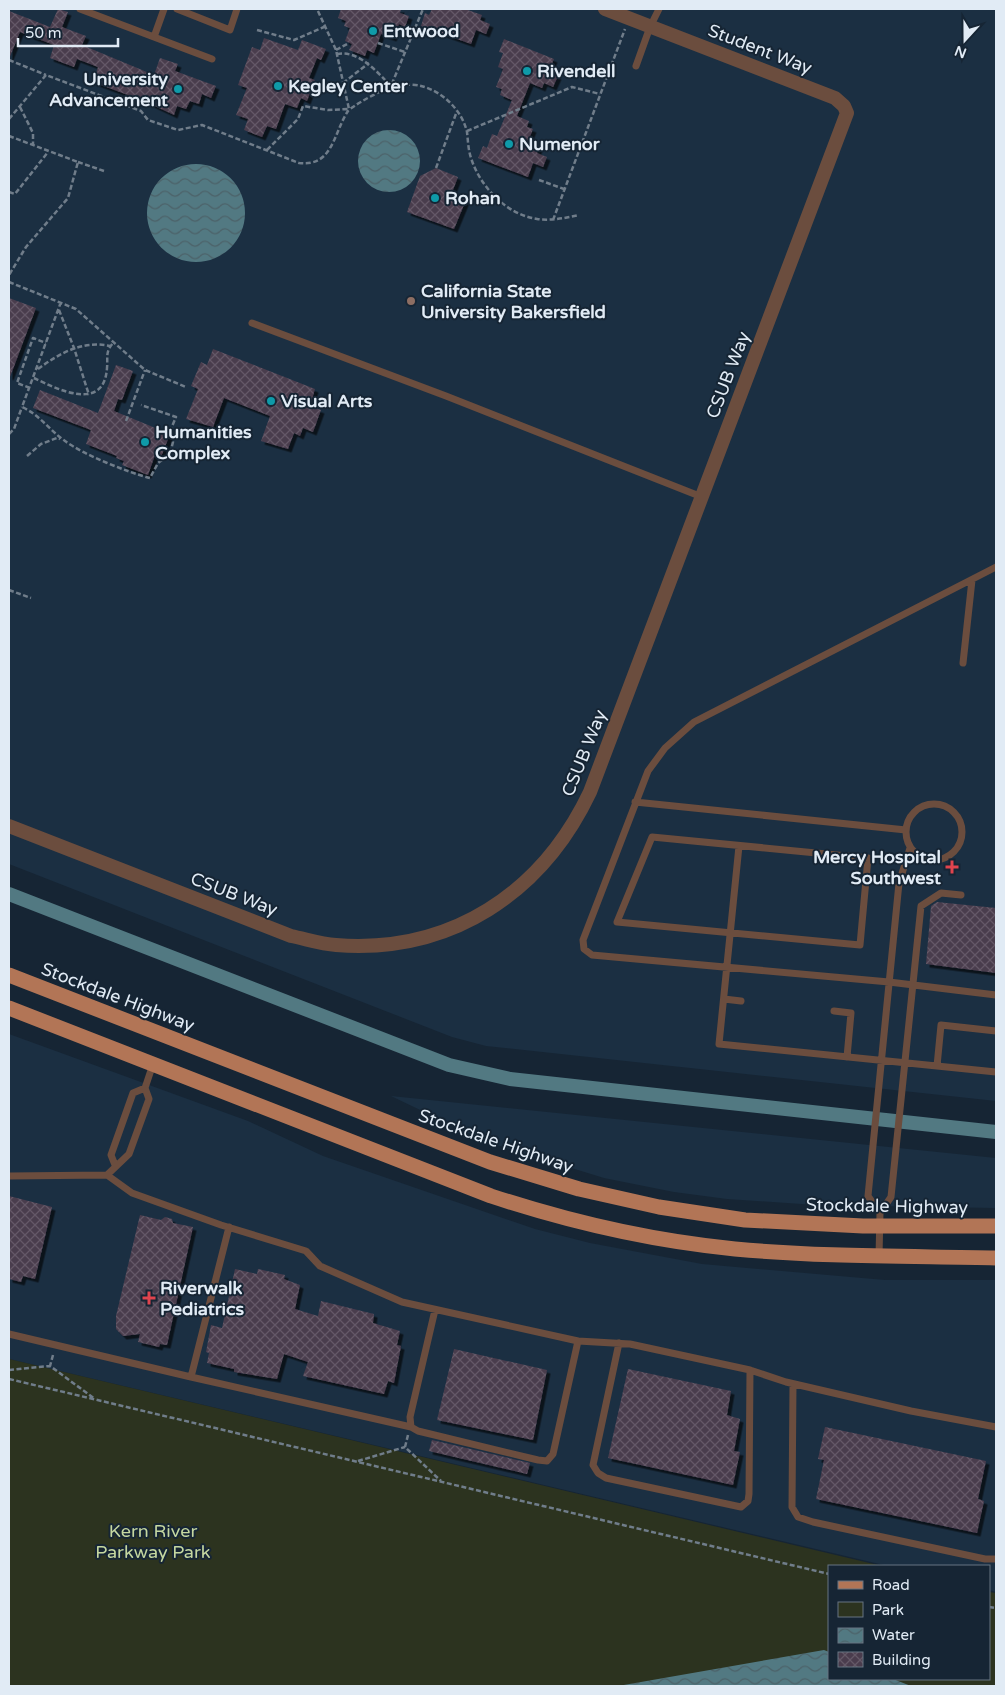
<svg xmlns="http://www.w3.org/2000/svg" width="1005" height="1695" font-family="'Varela Round',sans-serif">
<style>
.built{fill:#1b2f42}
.park{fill:#2c331f}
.water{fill:url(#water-waves)}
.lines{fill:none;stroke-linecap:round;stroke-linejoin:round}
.canal{stroke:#527982;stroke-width:14}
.building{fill:url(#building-cross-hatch);filter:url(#shadow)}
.path{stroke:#707d8a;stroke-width:2.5;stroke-dasharray:5 2.5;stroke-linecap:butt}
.service{stroke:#6b4d3e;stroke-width:7}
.minor{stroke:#6b4d3e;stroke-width:14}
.primary{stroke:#b27556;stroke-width:15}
.culture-dot{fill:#0f9aa8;stroke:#162534;stroke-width:2}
.education-dot{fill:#8d6e63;stroke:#162534;stroke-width:2}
.health-dot{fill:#e0444e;stroke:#162534;stroke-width:2}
.labels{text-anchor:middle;stroke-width:4;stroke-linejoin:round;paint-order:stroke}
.poi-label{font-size:18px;font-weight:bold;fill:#e1ebf5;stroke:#162534;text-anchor:start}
.street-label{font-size:18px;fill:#e1ebf5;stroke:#162534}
.park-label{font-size:18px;fill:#c5d7a0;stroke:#162534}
</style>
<defs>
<pattern id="water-waves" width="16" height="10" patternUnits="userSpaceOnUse" patternTransform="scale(1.25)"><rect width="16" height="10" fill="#527982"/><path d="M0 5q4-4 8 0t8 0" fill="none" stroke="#4c6269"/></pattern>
<pattern id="building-cross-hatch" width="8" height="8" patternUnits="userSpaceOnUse" patternTransform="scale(1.25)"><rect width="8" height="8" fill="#4a3c4d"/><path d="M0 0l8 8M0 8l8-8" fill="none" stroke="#645867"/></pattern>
<filter id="shadow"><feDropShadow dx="3.5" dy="3.5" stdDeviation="0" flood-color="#0009"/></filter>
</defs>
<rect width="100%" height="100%" fill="#162534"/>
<!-- built -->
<path class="built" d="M9,9H996V1101L486,1046L452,1037L9,864Z
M9,1034L248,1121L323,1156L535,1229L590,1243L702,1264L885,1280H996V1592L989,1590V1566H888L9,1359Z
M391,1096L996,1158V1208L816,1205L727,1199L674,1192L604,1178L487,1142Z"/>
<!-- park -->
<path class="park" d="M9,1359L882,1566H829V1679H989V1592L996,1593V1686H9Z"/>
<!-- water -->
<path class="water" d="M358 161a31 31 0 1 1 62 0a31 31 0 1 1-62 0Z
M147 213a49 49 0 1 1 98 0a49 49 0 1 1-98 0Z
M824,1650L829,1652V1679H893L911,1686H618Z"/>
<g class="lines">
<!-- canal -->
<path class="canal" d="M9,894L449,1065L510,1079L996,1132"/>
</g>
<!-- building -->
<path class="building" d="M58,9L68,12L62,27L86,36L82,45L154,75L160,58L178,64L175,71L216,86L211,98L202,94L199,104L190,101L186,109L177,106L174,115L144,101L93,82L98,67L77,59L74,67L50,58L54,45L20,32L9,59V11L50,27Z
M341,9H401L400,13L409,16L405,27L399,24L393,38L381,34L374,53L367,50L365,56L349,50L352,44L345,41L350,28L344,26L346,21L338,18Z
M432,9H465L482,15L480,20L490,24L486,34L476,30L471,44L421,26L425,13L429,15Z
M264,38L298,50L302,40L326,49L321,60L317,58L309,78L315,80L307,101L301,98L297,108L285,104L276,129L267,126L262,137L244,130L248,119L236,115L247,88L238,85L252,47L260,50Z
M504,39L554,59L548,73L558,76L553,87L544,83L542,88L530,83L517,116L529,121L527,127L533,129L527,144L539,148L537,153L547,157L543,167L533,163L528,177L478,158L483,146L487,148L492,134L497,136L512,100L500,95L502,89L496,87L503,69L498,67L503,53L499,52Z
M436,168L458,177L451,195L466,200L454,229L407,212L420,176Z
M9,298L36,308L10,377L9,376Z
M213,349L315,389L310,406L321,410L313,432L303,428L300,436L294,433L288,449L261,441L270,416L224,398L213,427L186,419L198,389L191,386L201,362L207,365Z
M116,365L133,371L122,400L118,399L114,411L170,434L161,457L155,455L148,475L122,465L124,461L116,458L117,456L86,444L91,430L33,408L40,390L98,413Z
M937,902L996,908V973L926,964L931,906Z
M9,1196L52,1207L35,1279L23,1276L21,1282L9,1279Z
M140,1215L161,1220L165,1217L172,1219L173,1223L193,1227L167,1345L160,1344L159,1347L138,1342L140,1334L123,1336L116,1329V1316Z
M235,1269L257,1274L258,1269L285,1275L284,1279L300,1285L295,1309L318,1316L321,1301L374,1314L373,1323L400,1331L397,1345L401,1346L394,1383L388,1381L384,1394L303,1376L308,1362L284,1354L277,1379L234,1372V1369L207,1363L209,1353L206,1352L211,1325L222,1328Z
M454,1349L547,1370L533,1440L437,1420Z
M628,1369L731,1391L727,1415L740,1419L734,1451L740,1452L733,1485L608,1458Z
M825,1427L986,1461L978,1499L984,1501L977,1533L816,1499L824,1460L818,1459Z
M432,1440L530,1463L527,1474L429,1451Z"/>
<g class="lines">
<!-- path -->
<path class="path" d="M257,30L294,40L324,27
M378,43L405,52
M336,50L349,43
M337,54C359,50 377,72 391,86L423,9
M9,60L46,75
M343,83L369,63
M20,107L33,133V145
M9,119L46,75L141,111L148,120L178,130L202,125L299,163C333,167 333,134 348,111C352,106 383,89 391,87C398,84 413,84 421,86C442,91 462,110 467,132C468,140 468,149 471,158C480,186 505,214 537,219C551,221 565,218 579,215
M467,131L572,87L600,94
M9,136L78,162L68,198L26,247L9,275
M267,150L298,119L303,106L328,110L349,109L336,50L317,9
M78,162L104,171
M436,168L457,111
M539,180L564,189
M9,192L15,194L48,152
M553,220L625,29
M9,282L76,309L145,370L186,387
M61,302L22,407C40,415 49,430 65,441C84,455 127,472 150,478L158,463L170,454L173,442L170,431L176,417L141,405
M59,310L74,348L89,395
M38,369C60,353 83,340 110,346
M34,378C57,389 104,413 107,368C108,357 105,352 113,343
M30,388L17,383L33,338L46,343
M126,421L145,370
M9,434L14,429L22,407
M27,456L41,444L57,438L60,439
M9,590L31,598
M53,1355L50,1366L95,1399
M9,1370L50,1366
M9,1379L829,1574
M408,1435L405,1447L441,1481
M358,1461L405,1447
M989,1607L996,1608"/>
<!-- service -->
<path class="service" d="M80,9L212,59
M177,9L230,30L237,9
M154,37L164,9
M636,66L650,27L659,9
M252,323L446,396L702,497
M996,567L694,722L665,748L648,771L583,940L584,949L592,955L889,982L996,995
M963,663L972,580
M635,802L906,830
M906 832a28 28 0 1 1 56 0a28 28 0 1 1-56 0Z
M652,837L868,858L860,945L617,922Z
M739,846L719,1044L996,1072
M724,999L741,1001
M834,1011L851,1013L847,1057
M937,1066L941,1025L996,1031
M145,1088L153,1064
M107,1175L132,1193L221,1225L306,1251L320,1266L402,1302L578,1341L630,1344L750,1370L786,1382L911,1411L996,1427
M9,1176L107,1175L129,1154L149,1099L145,1088L133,1093L111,1155L115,1165
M880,1213L868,1196L899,883L910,848
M879,1256L880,1213L891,1197L921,906L941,893L961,895
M435,1310L410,1417L411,1427L418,1431L538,1460L547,1461L553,1454L578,1341
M9,1334L191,1377L229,1227
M619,1343L593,1465L598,1473L606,1478L741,1507L748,1501L749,1494L750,1370
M191,1377L411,1427
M793,1384L792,1507L798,1517L813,1522L985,1559H996"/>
<!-- minor -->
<path class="minor" d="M9,826L291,936C306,939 321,944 336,945C451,954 542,893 590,792L847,113L844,106L835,98L605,9"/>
<!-- primary -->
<path class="primary" d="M9,975L490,1162L579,1189L659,1207L745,1220L863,1226H996
M9,1008L491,1196C570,1222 652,1241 735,1249C822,1257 909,1256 996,1258"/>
</g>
<!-- markers -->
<g class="culture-dot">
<circle cx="373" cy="31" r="5"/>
<circle cx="527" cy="71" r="5"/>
<circle cx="278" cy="86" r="5"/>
<circle cx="178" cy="89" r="5"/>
<circle cx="509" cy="144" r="5"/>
<circle cx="435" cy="198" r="5"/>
<circle cx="271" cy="401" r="5"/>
<circle cx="145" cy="442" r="5"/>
</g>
<circle class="education-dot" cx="411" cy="301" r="5"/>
<g class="health-dot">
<path d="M949.5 859.5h5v5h5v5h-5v5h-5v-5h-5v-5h5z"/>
<path d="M146.5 1290.5h5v5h5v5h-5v5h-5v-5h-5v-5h5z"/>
</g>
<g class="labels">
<!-- poi labels -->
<g class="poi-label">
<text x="383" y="37">Entwood</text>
<text x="537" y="77">Rivendell</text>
<text x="168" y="85" text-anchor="end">University<tspan x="168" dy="21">Advancement</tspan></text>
<text x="288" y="92">Kegley Center</text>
<text x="519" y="150">Numenor</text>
<text x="445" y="204">Rohan</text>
<text x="421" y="297">California State<tspan x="421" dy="21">University Bakersfield</tspan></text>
<text x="281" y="407">Visual Arts</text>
<text x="155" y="438">Humanities<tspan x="155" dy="21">Complex</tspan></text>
<text x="941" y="863" text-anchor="end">Mercy Hospital<tspan x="941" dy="21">Southwest</tspan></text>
<text x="160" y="1294">Riverwalk<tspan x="160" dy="21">Pediatrics</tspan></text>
</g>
<!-- street labels -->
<g class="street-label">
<text transform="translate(760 49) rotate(21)" y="6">Student Way</text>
<text transform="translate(728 375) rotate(-69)" y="6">CSUB Way</text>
<text transform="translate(584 753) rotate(-68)" y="6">CSUB Way</text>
<text transform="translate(234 894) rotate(21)" y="6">CSUB Way</text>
<text transform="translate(118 997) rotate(21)" y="6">Stockdale Highway</text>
<text transform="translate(496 1141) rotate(19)" y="6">Stockdale Highway</text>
<text transform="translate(887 1206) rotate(1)" y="6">Stockdale Highway</text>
</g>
<!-- park labels -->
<g class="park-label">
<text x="153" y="1537">Kern River<tspan x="153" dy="21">Parkway Park</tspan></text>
</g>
</g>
<!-- border -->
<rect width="1005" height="1695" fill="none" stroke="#e1ebf5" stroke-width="20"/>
<!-- legend -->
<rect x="828" y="1565" width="162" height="115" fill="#162534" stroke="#677481"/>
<rect x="838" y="1581" width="25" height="8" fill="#b27556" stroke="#677481"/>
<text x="872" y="1590" font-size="15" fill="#e1ebf5">Road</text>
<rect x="838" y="1602" width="25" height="15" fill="#2c331f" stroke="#677481"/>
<text x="872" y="1615" font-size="15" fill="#e1ebf5">Park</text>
<rect x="838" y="1628" width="25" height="15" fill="url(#water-waves)" stroke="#677481"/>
<text x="872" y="1640" font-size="15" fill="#e1ebf5">Water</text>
<rect x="838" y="1652" width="25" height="15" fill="url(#building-cross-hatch)" stroke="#677481"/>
<text x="872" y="1665" font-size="15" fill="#e1ebf5">Building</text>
<!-- north arrow -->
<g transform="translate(965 40) rotate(201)" stroke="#162534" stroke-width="4" paint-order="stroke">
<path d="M0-4L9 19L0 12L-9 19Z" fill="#e1ebf5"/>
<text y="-8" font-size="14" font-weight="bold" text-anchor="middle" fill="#e1ebf5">N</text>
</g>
<!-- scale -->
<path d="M18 38v8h100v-8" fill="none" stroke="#e1ebf5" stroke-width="2.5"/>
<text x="25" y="38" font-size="15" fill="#e1ebf5" stroke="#162534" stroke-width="4" paint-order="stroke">50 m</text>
</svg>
